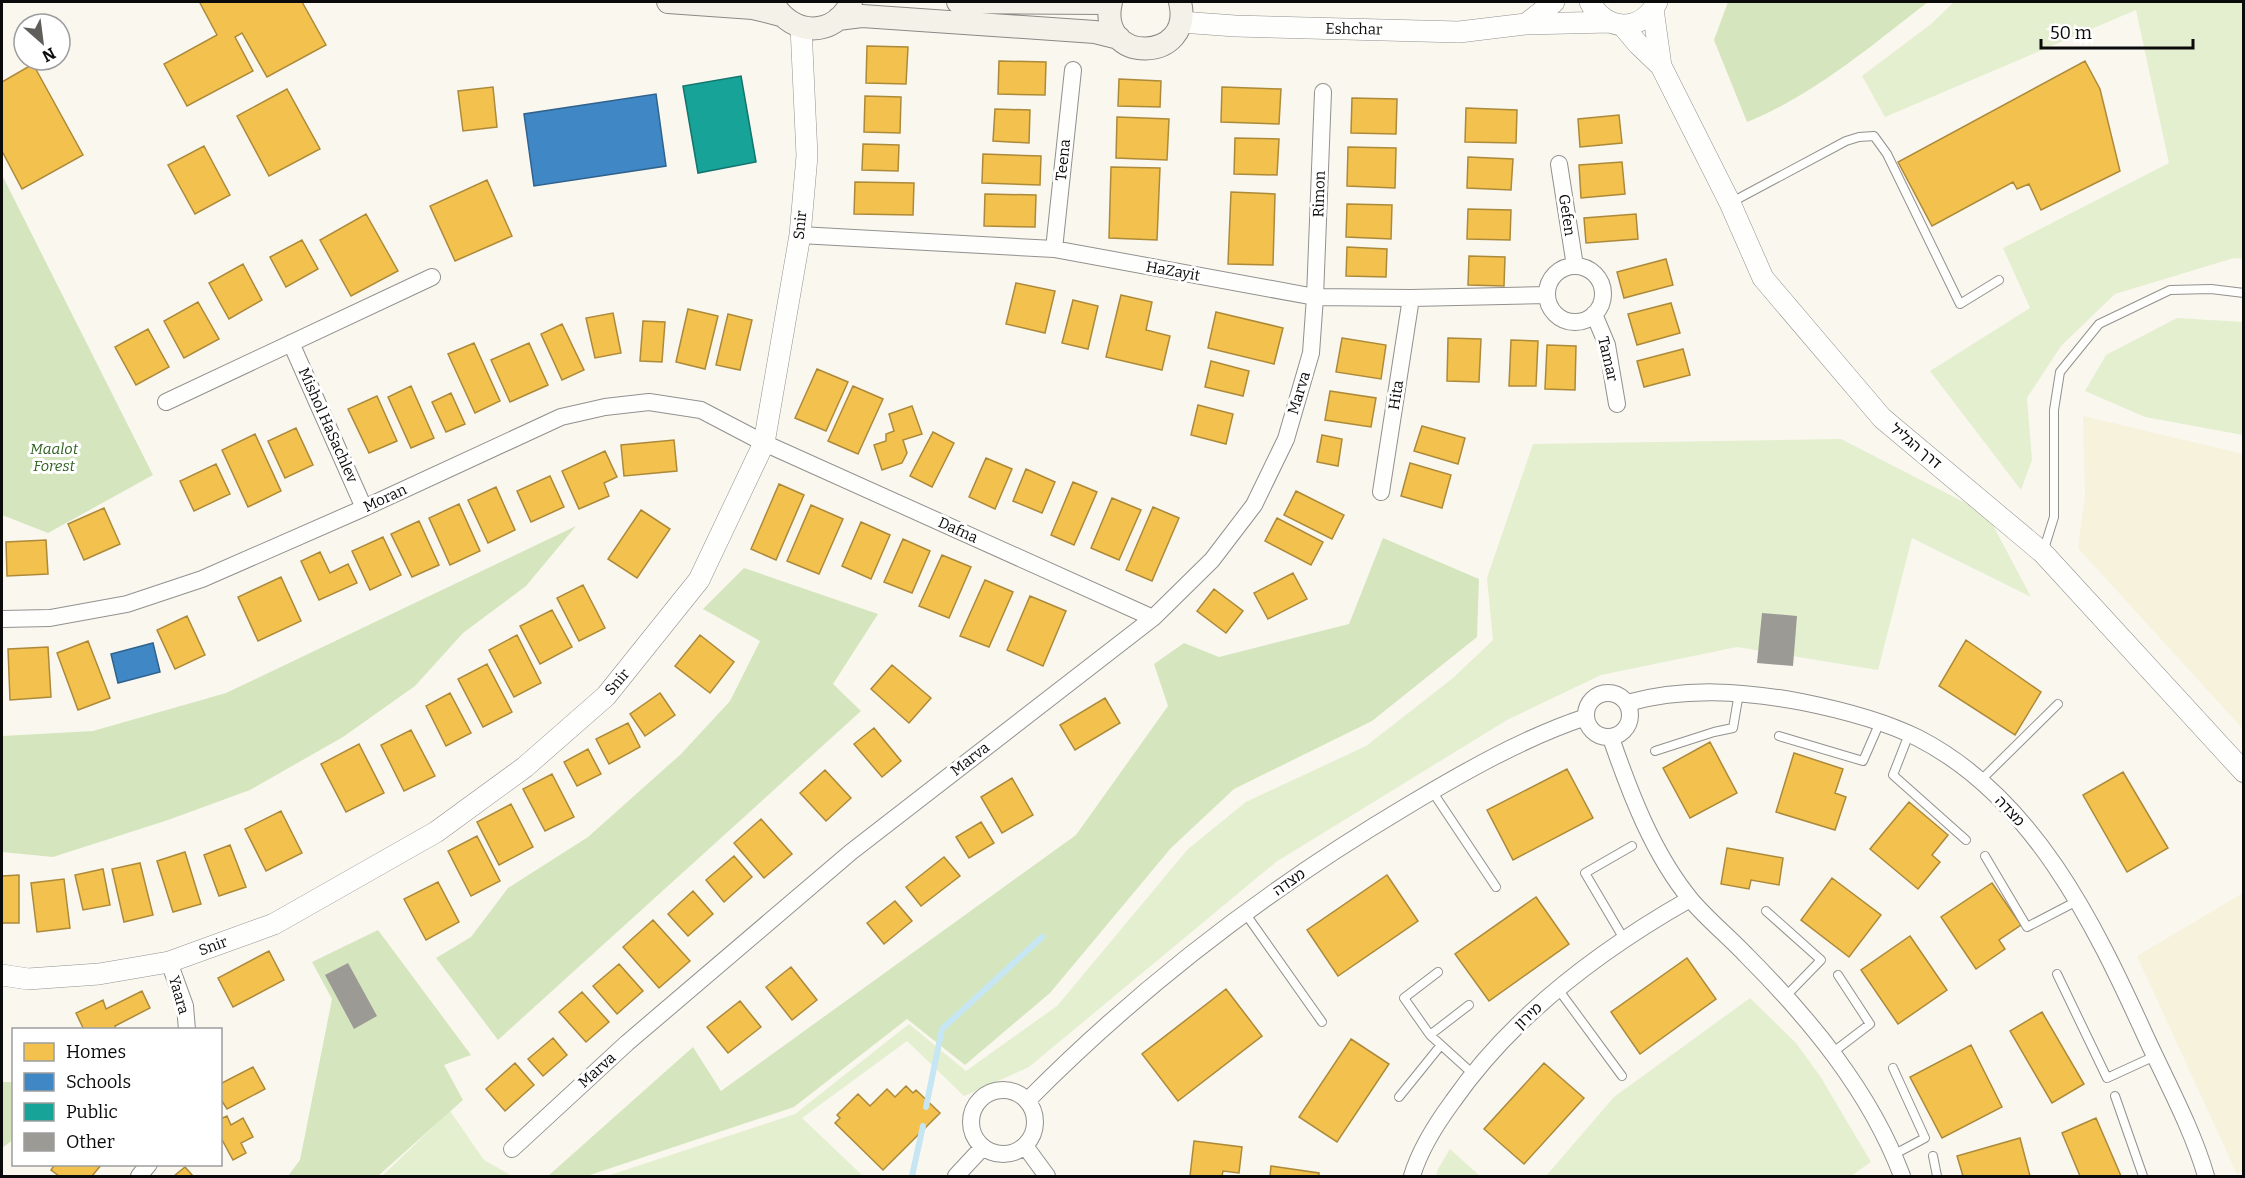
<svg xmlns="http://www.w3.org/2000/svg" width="2245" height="1178" font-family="Bitter,'Noto Sans Hebrew',serif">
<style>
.farmland{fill:#f6f2db}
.green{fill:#e4efcf}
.forest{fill:#d5e6be}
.homes{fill:#f2c14e;stroke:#ad8a3a;stroke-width:1.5}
.schools{fill:#3f88c5;stroke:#2f628d;stroke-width:1.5}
.public{fill:#17a398;stroke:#13756e;stroke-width:1.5}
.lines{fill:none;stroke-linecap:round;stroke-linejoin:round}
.stream{stroke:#c6e6f3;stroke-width:6}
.building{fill:#9c9a95}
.service-casing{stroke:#93918e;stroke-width:10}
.minor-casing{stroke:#93918e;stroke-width:18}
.tertiary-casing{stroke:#93918e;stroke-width:22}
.secondary-casing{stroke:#898884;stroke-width:24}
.service{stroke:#fefefd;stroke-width:8}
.minor{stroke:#fefefd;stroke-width:16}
.tertiary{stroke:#fefefd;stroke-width:21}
.secondary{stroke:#f4f2e8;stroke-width:22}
.labels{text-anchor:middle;stroke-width:6;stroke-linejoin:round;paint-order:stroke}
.street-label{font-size:15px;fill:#0b0b0b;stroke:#fff}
.park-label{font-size:15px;font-style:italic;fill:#2f611e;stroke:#fff}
</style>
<rect width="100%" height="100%" fill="#faf7ef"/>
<!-- farmland -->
<path class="farmland" d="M2083,416L2243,454V729L2078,548L2085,495Z
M2243,893L2244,1170L2237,1174L2137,956Z"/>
<!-- green -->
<path class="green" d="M1954,2H2243V259L2234,258L2115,294L2061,346L2027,398L2032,460L2021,490L1930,371L2030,308L2003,248L2169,163L2136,10L1885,117L1862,76L1931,24Z
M2177,318L2243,322V435L2145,417L2085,391L2106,355Z
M1841,439L1987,514L2031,597L1912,538L1878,670L1737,647L1601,675L1507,720L1276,862L1029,1067L964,1096L907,1041L802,1118L863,1176H607L795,1114L909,1024L966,1071L1057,1006L1188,849L1246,802L1366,746L1453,678L1493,640L1487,578L1533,444Z
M1750,998L1796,1043L1820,1076L1871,1162L1851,1176H1546L1614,1097Z
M450,1111L484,1160L512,1176H382Z
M1450,1149L1480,1176H1436L1438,1169Z"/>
<!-- forest -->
<path class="forest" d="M1728,2H1928C1872,45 1814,95 1747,122L1714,40Z
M2,175L153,475L48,533L2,515Z
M576,526L526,586L463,633L415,686L343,737L250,790L168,820L53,857L2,852V736L93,731L226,693Z
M1383,538L1479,579L1477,637L1372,721L1234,789L1171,848L1050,993L965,1065L907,1019L794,1107L587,1176H548L693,1047L721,1091L1076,835L1168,706L1154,664L1184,643L1219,657L1349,624Z
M744,568L878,614L833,684L861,711L498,1040L436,958L471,937L508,888L588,837L681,754L730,701L760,641L703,609Z
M378,930L471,1055L444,1065L463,1100L378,1176H288L300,1160L332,999L312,962Z
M2,1082H13L14,1139L2,1148Z"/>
<!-- homes -->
<path class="homes" d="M203,2H302L326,45L267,77L242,33L235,37L253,71L187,106L164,64L217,35L200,3Z
M867,46L908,47L906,84L866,83Z
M999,61L1046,62L1045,95L998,94Z
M2085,61L2100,89L2120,171L2041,210L2029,184L2017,189L2013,182L1932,226L1898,162Z
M33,64L83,155L22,189L2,151V82Z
M1119,79L1161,81L1160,107L1118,106Z
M493,87L497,127L463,131L458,91Z
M1222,87L1281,89L1279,124L1221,122Z
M287,89L320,149L269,176L237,116Z
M865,96L901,97L900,133L864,132Z
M1352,98L1397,99L1396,134L1351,133Z
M1466,108L1517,110L1516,143L1465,142Z
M995,109L1030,110L1029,143L993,141Z
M1619,115L1622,143L1580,147L1578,119Z
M1117,117L1169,119L1167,160L1116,158Z
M1235,138L1279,139L1277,175L1234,174Z
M863,144L899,145L898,171L862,170Z
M204,146L230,195L195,214L168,165Z
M1348,147L1396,148L1395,188L1347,186Z
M983,154L1041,156L1040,185L982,183Z
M1468,157L1513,159L1511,190L1467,188Z
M1622,162L1625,194L1581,198L1579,165Z
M1111,167L1160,168L1157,240L1109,238Z
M487,180L512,236L455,261L430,206Z
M855,182L914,183L913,215L854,214Z
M1231,192L1275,194L1273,265L1228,264Z
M985,194L1036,195L1035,227L984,226Z
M1347,204L1392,205L1391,239L1346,237Z
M1468,209L1511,210L1510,240L1467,239Z
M366,214L398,271L351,296L320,240Z
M1636,214L1638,239L1586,243L1584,218Z
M302,240L318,269L286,287L270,257Z
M1347,247L1387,249L1386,277L1346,276Z
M1469,256L1505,257L1504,286L1468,285Z
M1666,259L1673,285L1624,298L1617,272Z
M243,264L262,300L229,319L209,283Z
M1016,283L1055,291L1045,333L1006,324Z
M1121,295L1152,302L1146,330L1170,336L1162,370L1106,357Z
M1073,300L1098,306L1088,349L1062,343Z
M198,302L219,339L184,358L164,321Z
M1671,303L1680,333L1637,345L1628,314Z
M688,309L718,316L705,369L676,362Z
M1216,312L1283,328L1274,364L1208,348Z
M613,313L621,353L595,358L586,318Z
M728,314L752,320L740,370L716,365Z
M643,321L665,322L662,362L640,361Z
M562,324L584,370L562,380L541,334Z
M148,329L169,367L136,385L115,347Z
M1342,338L1386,345L1381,379L1336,372Z
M1448,338L1481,339L1479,382L1447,381Z
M1511,340L1538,341L1536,386H1509Z
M474,343L500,401L475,413L448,354Z
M529,343L548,385L510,402L491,360Z
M1547,345L1576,346L1575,390L1545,389Z
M1683,349L1690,375L1644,387L1637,361Z
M1211,361L1249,371L1243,396L1205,387Z
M817,369L848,382L826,431L795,418Z
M411,386L434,438L411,448L388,397Z
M853,386L883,399L858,454L828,441Z
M1330,391L1376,398L1371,427L1325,420Z
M451,393L465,424L446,432L432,402Z
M377,396L397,441L369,453L348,409Z
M1198,405L1233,414L1226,444L1191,435Z
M912,406L922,434L903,440L907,453L902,463L882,470L874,445L886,441V434L894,431L889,414Z
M1422,426L1465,438L1458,464L1414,451Z
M296,428L313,465L285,478L268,441Z
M933,432L954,443L932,487L910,476Z
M255,434L281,491L248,507L222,450Z
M1322,435L1342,439L1338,466L1317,462Z
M674,440L677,471L624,476L621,445Z
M605,451L617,477L604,483L609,496L579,509L562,471Z
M986,458L1012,469L995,509L969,497Z
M1410,463L1451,475L1442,508L1401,496Z
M216,464L230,494L194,511L180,481Z
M1026,469L1055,482L1042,513L1013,501Z
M550,476L564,507L531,522L517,491Z
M1073,482L1097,492L1074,545L1051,535Z
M779,484L804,495L776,560L751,549Z
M496,487L515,530L488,543L468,500Z
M1296,491L1344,515L1332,539L1284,515Z
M1112,498L1141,510L1119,560L1091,548Z
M459,504L480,551L450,565L429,518Z
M811,505L843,519L819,574L787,561Z
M1153,507L1179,518L1152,581L1126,570Z
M104,508L120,544L84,560L68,524Z
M641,510L670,529L637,578L608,559Z
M1277,518L1323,542L1311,565L1265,541Z
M419,521L439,565L412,577L391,534Z
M861,522L890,535L871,579L842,566Z
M383,537L401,575L370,590L352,551Z
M903,539L930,551L912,593L884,582Z
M46,540L48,574L7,576L6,542Z
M320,552L330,573L348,564L357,583L319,600L301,561Z
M942,555L971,567L949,618L919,606Z
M1293,573L1307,599L1268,619L1254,593Z
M281,577L301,621L258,641L238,597Z
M985,580L1013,592L989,647L960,636Z
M583,585L605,628L579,641L557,598Z
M1214,589L1243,611L1226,633L1197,611Z
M1030,596L1066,611L1043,666L1007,650Z
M552,610L572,647L540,664L520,626Z
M187,616L205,655L175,669L157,630Z
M517,635L541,683L514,697L489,650Z
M700,635L734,662L710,693L675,666Z
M1966,640L2041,692L2015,735L1939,686Z
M88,641L110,698L78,710L57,653Z
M48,647L51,697L10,700L8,649Z
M487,664L512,712L483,727L458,679Z
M892,665L931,698L909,723L871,689Z
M450,693L471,733L446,746L426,706Z
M660,693L675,715L645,736L630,714Z
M1105,698L1120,723L1075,750L1060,725Z
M628,723L640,747L609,764L596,739Z
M874,728L901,761L882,777L854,744Z
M411,730L435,776L404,791L381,745Z
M1710,742L1737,793L1690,818L1663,768Z
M359,744L384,793L346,812L321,764Z
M588,749L601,774L577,786L564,762Z
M1794,753L1843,769L1835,793L1846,797L1835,830L1776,812Z
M1567,769L1593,818L1513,860L1487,810Z
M825,770L851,798L826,821L800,793Z
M2123,772L2168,848L2127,872L2083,795Z
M552,774L574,817L545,831L523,789Z
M1012,778L1033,815L1002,833L981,797Z
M1909,802L1948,835L1932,855L1940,862L1918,889L1870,849Z
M511,804L533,847L499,865L477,822Z
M281,811L302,853L266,871L245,829Z
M761,819L792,854L764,878L734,843Z
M981,822L994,843L969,858L956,837Z
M477,836L500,881L471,896L448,851Z
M230,845L246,887L219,896L204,855Z
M1727,848L1783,858L1779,885L1751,880L1749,889L1721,884Z
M185,852L201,904L173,912L157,861Z
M734,856L752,877L724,902L706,880Z
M944,857L960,876L921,906L906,887Z
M140,863L153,915L124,922L112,869Z
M103,869L110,905L83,910L75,875Z
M19,875V923H2V876Z
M1387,875L1418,921L1338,976L1307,930Z
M1832,878L1881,915L1849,957L1801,920Z
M64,879L70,928L37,932L31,883Z
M438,882L459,922L426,940L404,899Z
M1992,883L2021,925L1999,940L2005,949L1976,969L1941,917Z
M693,891L713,914L688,936L668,914Z
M1536,897L1569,944L1489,1001L1455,954Z
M895,901L912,921L884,944L867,923Z
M653,920L690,961L659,988L623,947Z
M1910,936L1947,990L1898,1024L1861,970Z
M269,951L284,980L233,1007L218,978Z
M1687,958L1716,999L1640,1054L1611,1012Z
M619,964L643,991L617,1014L593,986Z
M791,967L817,1000L792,1020L766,987Z
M1226,989L1262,1036L1178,1101L1142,1054Z
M142,991L150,1008L115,1026L116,1030H84L76,1013L103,1000L106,1009Z
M582,992L609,1022L586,1042L559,1012Z
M740,1001L761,1027L728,1053L707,1027Z
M2042,1012L2084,1084L2052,1103L2010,1031Z
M553,1038L567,1055L543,1076L528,1059Z
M1351,1039L1389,1064L1337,1142L1299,1117Z
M1971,1045L2002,1107L1942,1138L1910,1077Z
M515,1063L534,1085L505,1111L486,1089Z
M1544,1063L1584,1098L1524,1164L1484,1129Z
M253,1067L265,1089L227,1109L220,1098V1084Z
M906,1086L913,1093L916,1090L940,1113L883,1170L835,1123L840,1118L837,1115L858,1094L870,1106L887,1089L895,1097Z
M227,1116L231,1125L243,1118L253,1137L241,1143L246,1153L233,1160L220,1136V1119Z
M2096,1118L2121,1176H2080L2062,1133Z
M2020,1138L2030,1176H1963L1957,1156Z
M1194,1141L1242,1147L1239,1173L1223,1171L1222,1176H1190Z
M55,1164H102L92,1176H59L51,1170Z
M1271,1166L1319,1173V1176H1270Z
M185,1167L193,1176H174Z"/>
<!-- schools -->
<path class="schools" d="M656,94L666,166L534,186L524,114Z
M153,643L160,672L118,683L111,654Z"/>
<!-- public -->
<path class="public" d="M741,76L756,162L698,173L683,86Z"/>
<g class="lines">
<!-- stream -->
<path class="stream" d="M926,1107L942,1029L1042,937
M912,1176L923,1126"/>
</g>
<!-- building -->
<path class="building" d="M1762,613L1797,616L1793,666L1757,663Z
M348,963L377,1016L354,1029L325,975Z"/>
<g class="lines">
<!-- service casing -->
<g class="service-casing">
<path id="service" d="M1730,203L1846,141L1859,137L1874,136L1887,154L1960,304L1999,280
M2043,552L2054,517V410L2060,372L2099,324L2170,290L2211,289L2244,293
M1909,734L1893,775L1966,840
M1779,736L1863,761L1880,722
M1655,751L1714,732L1733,728L1739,693
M1980,781L2058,704
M1432,791L1496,887
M1985,856L2027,927L2077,901
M1766,911L1821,960L1785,997
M1245,913L1322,1022
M1624,939L1585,873L1632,846
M1438,972L1404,998L1430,1035L1473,1074
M2057,974L2107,1078L2155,1056
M1558,989L1622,1076
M1430,1035L1469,1005
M1832,1053L1870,1024L1838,975
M1893,1068L1925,1138L1893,1155
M2115,1096L2143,1176
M1399,1097L1441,1045
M1933,1156L1937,1176"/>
</g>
<!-- minor casing -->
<g class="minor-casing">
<path id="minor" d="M1559,164L1575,266
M800,235L1054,249L1315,297L1411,298L1547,295
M1054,249L1073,70
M1547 294a28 28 0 1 1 56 0a28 28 0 1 1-56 0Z
M1594,314L1607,345L1617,404
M291,343L364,508
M166,402L432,277
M1381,492L1411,298
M2,619L50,618L127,604L202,579L364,508L561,417L605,407L649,402L701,410L764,443L1153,618
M1586 715a22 22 0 1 1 44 0a22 22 0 1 1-44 0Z
M1627,703C1685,687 1743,691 1802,702C1842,710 1882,720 1918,738C2033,797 2094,923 2145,1035C2166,1081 2192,1128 2206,1176
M1611,738C1630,793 1653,854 1691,900C1708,920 1728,936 1746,955C1809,1018 1870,1091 1902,1176
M169,962L185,1006L187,1030
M971 1122a32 32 0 1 1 64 0a32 32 0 1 1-64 0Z
M1028,1100C1141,986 1269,888 1407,806C1464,772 1523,738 1586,717
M1025,1146L1047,1176
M512,1149L627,1043L851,852L1153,618L1212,560L1254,505L1286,439L1311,353L1315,297L1323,92
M139,1176L149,1164
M956,1176L983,1147
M1412,1176C1420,1149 1436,1124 1453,1101C1513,1015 1600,950 1690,899"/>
</g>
<!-- tertiary casing -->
<g class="tertiary-casing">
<path id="tertiary" d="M1590,2C1605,32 1642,33 1657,2
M1653,9L1661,66L1730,203L1763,278L1882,418L2043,553L2244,772
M1181,22L1235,26L1459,32L1526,24L1610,22
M1526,24L1554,2
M1622,25L1638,44L1661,66
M2,975L28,979L99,974L169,962L274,924L436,832L525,767L606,696L699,580L764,443L800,235L807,156L801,27"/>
</g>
<!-- secondary casing -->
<g class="secondary-casing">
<path id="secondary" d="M668,2L753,8L781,15
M958,2L1110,3
M1111,2C1096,65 1195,63 1180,2
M773,3C792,36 834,38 851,2
M838,19L862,16L1095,32L1119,38"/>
</g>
<!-- service -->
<use href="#service" class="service"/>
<!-- minor -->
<use href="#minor" class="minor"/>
<!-- tertiary -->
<use href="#tertiary" class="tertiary"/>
<!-- secondary -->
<use href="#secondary" class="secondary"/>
</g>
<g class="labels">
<!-- street labels -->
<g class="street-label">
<text transform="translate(1354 29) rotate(1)" y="5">Eshchar</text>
<text transform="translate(1063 160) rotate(-84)" y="5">Teena</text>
<text transform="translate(1319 194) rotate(-88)" y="5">Rimon</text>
<text transform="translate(1567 215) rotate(81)" y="5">Gefen</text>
<text transform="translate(800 225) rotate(-84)" y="5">Snir</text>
<text transform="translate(1173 271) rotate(10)" y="5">HaZayit</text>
<text transform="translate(1608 359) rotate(77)" y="5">Tamar</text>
<text transform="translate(1299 393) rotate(-73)" y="5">Marva</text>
<text transform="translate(1396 395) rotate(-81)" y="5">Hita</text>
<text transform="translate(328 425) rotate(66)" y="5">Mishol HaSachlev</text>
<text transform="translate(1916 446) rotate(40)" y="5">דרך הגליל</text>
<text transform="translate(385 498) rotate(-25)" y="5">Moran</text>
<text transform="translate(958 530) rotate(24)" y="5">Dafna</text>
<text transform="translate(617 682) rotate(-50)" y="5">Snir</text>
<text transform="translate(970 759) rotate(-38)" y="5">Marva</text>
<text transform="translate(2010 811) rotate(47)" y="5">מצדה</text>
<text transform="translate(1289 882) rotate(-35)" y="5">מצדה</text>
<text transform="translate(213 946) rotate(-20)" y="5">Snir</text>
<text transform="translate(179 995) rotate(74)" y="5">Yaara</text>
<text transform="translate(1528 1016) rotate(-43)" y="5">מירון</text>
<text transform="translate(597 1070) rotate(-42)" y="5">Marva</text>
</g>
<!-- park labels -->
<g class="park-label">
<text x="54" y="454">Maalot<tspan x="54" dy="17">Forest</tspan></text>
</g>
</g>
<!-- border -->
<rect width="2245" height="1178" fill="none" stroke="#0b0b0b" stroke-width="6"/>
<!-- legend -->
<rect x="12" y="1028" width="210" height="138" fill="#ffffff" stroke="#9d9d9d" stroke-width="1.5"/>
<rect x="24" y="1043" width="30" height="18" fill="#f2c14e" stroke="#9d9d9d" stroke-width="1.5"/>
<text x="66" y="1058" font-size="18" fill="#0b0b0b">Homes</text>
<rect x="24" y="1073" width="30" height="18" fill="#3f88c5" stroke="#9d9d9d" stroke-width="1.5"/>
<text x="66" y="1088" font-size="18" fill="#0b0b0b">Schools</text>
<rect x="24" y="1103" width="30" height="18" fill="#17a398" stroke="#9d9d9d" stroke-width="1.5"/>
<text x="66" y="1118" font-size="18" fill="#0b0b0b">Public</text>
<rect x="24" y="1133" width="30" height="18" fill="#9c9a95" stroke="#9d9d9d" stroke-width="1.5"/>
<text x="66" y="1148" font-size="18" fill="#0b0b0b">Other</text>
<!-- north arrow -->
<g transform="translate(42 42) rotate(152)"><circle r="28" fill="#ffffff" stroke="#9d9d9d" stroke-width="1.5"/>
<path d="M0-4.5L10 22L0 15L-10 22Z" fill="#5f5e5b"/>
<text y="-9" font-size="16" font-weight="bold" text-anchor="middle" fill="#0b0b0b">N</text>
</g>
<!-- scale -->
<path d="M2041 39v9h152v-9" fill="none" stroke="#0b0b0b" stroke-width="3"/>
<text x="2050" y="39" font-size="18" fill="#0b0b0b" stroke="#ffffff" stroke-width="4.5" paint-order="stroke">50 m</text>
</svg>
